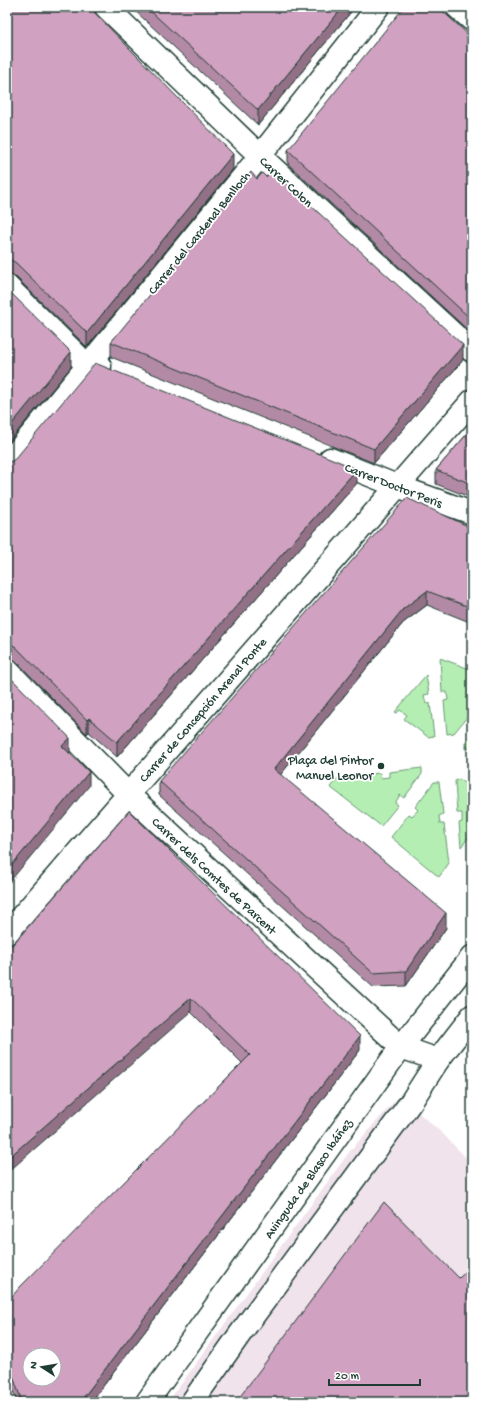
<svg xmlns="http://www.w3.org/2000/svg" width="479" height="1409" font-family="'Gochi Hand',sans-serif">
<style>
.built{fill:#f1e3ec}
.green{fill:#b4eeb3;stroke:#6a9674}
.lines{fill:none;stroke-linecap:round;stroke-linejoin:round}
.street-casing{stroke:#1f3d34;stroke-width:25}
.secondary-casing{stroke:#1f3d34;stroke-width:25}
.street{stroke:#fff;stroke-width:22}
.secondary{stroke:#fff;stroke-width:22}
.wall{fill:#b38aa5;stroke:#1f3d34}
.shaded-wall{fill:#927186;stroke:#1f3d34}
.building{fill:#d0a1c0;stroke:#1f3d34;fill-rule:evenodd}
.poi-dot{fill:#1f3d34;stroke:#fff;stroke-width:1.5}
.labels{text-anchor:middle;stroke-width:3.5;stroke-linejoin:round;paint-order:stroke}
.street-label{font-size:13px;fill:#1f3d34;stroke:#fff}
.poi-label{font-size:13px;fill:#1f3d34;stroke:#fff;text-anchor:end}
</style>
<rect width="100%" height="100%" fill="#fff"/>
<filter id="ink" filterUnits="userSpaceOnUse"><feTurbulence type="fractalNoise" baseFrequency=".025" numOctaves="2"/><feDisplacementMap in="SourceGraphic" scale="8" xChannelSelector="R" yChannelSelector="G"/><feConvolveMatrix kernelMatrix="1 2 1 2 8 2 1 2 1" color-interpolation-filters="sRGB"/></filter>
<g filter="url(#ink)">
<!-- built -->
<path class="built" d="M399,1096L442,1133L472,1164V1402H168L350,1151Z"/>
<!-- green -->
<path class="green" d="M440,658L472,670V703L469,707L472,711L454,733L447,734L444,701L448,700L447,692H442Z
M426,675L429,694L424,695L426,704L430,703L434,736L428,737L404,719L407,715L400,710L397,713L395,712Z
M472,733V748L465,749V743Z
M422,768V774L404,798L400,795L395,803L398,805L381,826L330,787L338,778L380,773L381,778L389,777V772Z
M460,779L472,789V833L461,847L459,823L462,822V813H457L455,781Z
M434,782H439L443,814L439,816L440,824H444L449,863L439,877L391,837L409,814L412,816L418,810L415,807Z"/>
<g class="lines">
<!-- street casing -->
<g class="street-casing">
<path id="street" d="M106,7L260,156L472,351
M457,7L472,20
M7,286L87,365L91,362L100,366
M330,459L397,486L472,513
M7,464L260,156L378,7
M7,670L128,794L401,1047L438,1060
M7,933L472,401"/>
</g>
<!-- secondary casing -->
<g class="secondary-casing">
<path id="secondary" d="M147,1402L401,1047L472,957
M192,1402L240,1334L411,1102L438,1060L472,1016"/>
</g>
<!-- street -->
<use href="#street" class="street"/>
<!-- secondary -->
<use href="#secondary" class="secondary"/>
</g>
<!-- wall -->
<path class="wall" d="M7,7L233,169L87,347L16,277L11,274H7Z
M131,7H355L258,125Z
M472,38V334L288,164V150Z
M257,179L463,360L374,463L111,357V342Z
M472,428V498L436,484V470Z
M7,462L357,483L117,757L89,732L87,734L16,661L11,658H7Z
M472,528V623L427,605L403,623L280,775L446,928L406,986L373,987L159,795V781Z
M129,811L360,1050L91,1402H17L7,1374V1302L242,1063L191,1012Z"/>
<!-- shaded-wall -->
<path class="shaded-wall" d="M343,7H355L258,125V110Z
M233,154V169L87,347V333Z
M463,345V360L374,463V449Z
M71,352V367L7,444V430Z
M357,469V483L117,757V742Z
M427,591V605L403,623L274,783V769L403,609Z
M89,718V732L87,734V720Z
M70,738V752L62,760V746Z
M89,772V786L7,885V871Z
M446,913V928L406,986V971Z
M191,998V1012L7,1173V1159Z
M360,1036V1050L91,1402H80Z"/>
<!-- building -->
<path class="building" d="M7,7H89L233,154L87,333L16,263L11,260H7Z
M146,7H343L258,110Z
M404,7H438L472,38V320L288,150Z
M272,170L463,345L374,449L111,342L251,172L257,179L262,173L266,177Z
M7,289L71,352L7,430Z
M95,363L357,469L117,742L89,718L87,720L16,647L11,644H7V462L12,461L16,458Z
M472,428V484L436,470Z
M407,498L472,528V608L427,591L403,609L274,769L446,913L406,971L373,973L159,781Z
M7,674L70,738L62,746L89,772L7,871Z
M129,811L360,1036L80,1402H22L7,1359V1302L21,1286L250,1055L191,998L7,1159V951ZM30,1355H54V1379H30Z
M384,1202L459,1278L472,1266V1402H236Z"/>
</g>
<!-- markers -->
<circle class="poi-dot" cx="381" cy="766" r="4"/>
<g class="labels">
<!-- street labels -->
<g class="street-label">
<text transform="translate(287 181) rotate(43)" y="5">Carrer Colon</text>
<text transform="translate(198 232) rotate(-51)" y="5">Carrer del Cardenal Benlloch</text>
<text transform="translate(394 484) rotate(21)" y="5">Carrer Doctor Peris</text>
<text transform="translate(202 709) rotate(-49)" y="5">Carrer de Concepción Arenal Ponte</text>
<text transform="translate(215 875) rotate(43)" y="5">Carrer dels Comtes de Parcent</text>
<text transform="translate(307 1178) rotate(-55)" y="5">Avinguda de Blasco Ibáñez</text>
</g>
<!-- poi labels -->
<g class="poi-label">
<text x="373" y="764">Plaça del Pintor<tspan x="373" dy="15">Manuel Leonor</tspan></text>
</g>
</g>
<!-- margin -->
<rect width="479" height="1409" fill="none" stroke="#fff" stroke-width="24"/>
<rect x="12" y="12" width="455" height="1385" fill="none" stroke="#1f3d34" stroke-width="1.5" filter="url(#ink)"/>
<!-- north arrow -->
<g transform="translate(42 1367) rotate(282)"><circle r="19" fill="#ffffff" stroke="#a5b1ae"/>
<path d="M0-3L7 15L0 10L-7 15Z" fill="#1f3d34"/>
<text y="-6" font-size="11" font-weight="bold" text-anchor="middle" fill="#1f3d34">N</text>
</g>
<!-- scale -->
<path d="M329 1379v6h91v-6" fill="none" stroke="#1f3d34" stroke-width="2"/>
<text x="335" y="1379" font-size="12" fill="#1f3d34" stroke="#ffffff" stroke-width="3" paint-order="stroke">20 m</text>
</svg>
